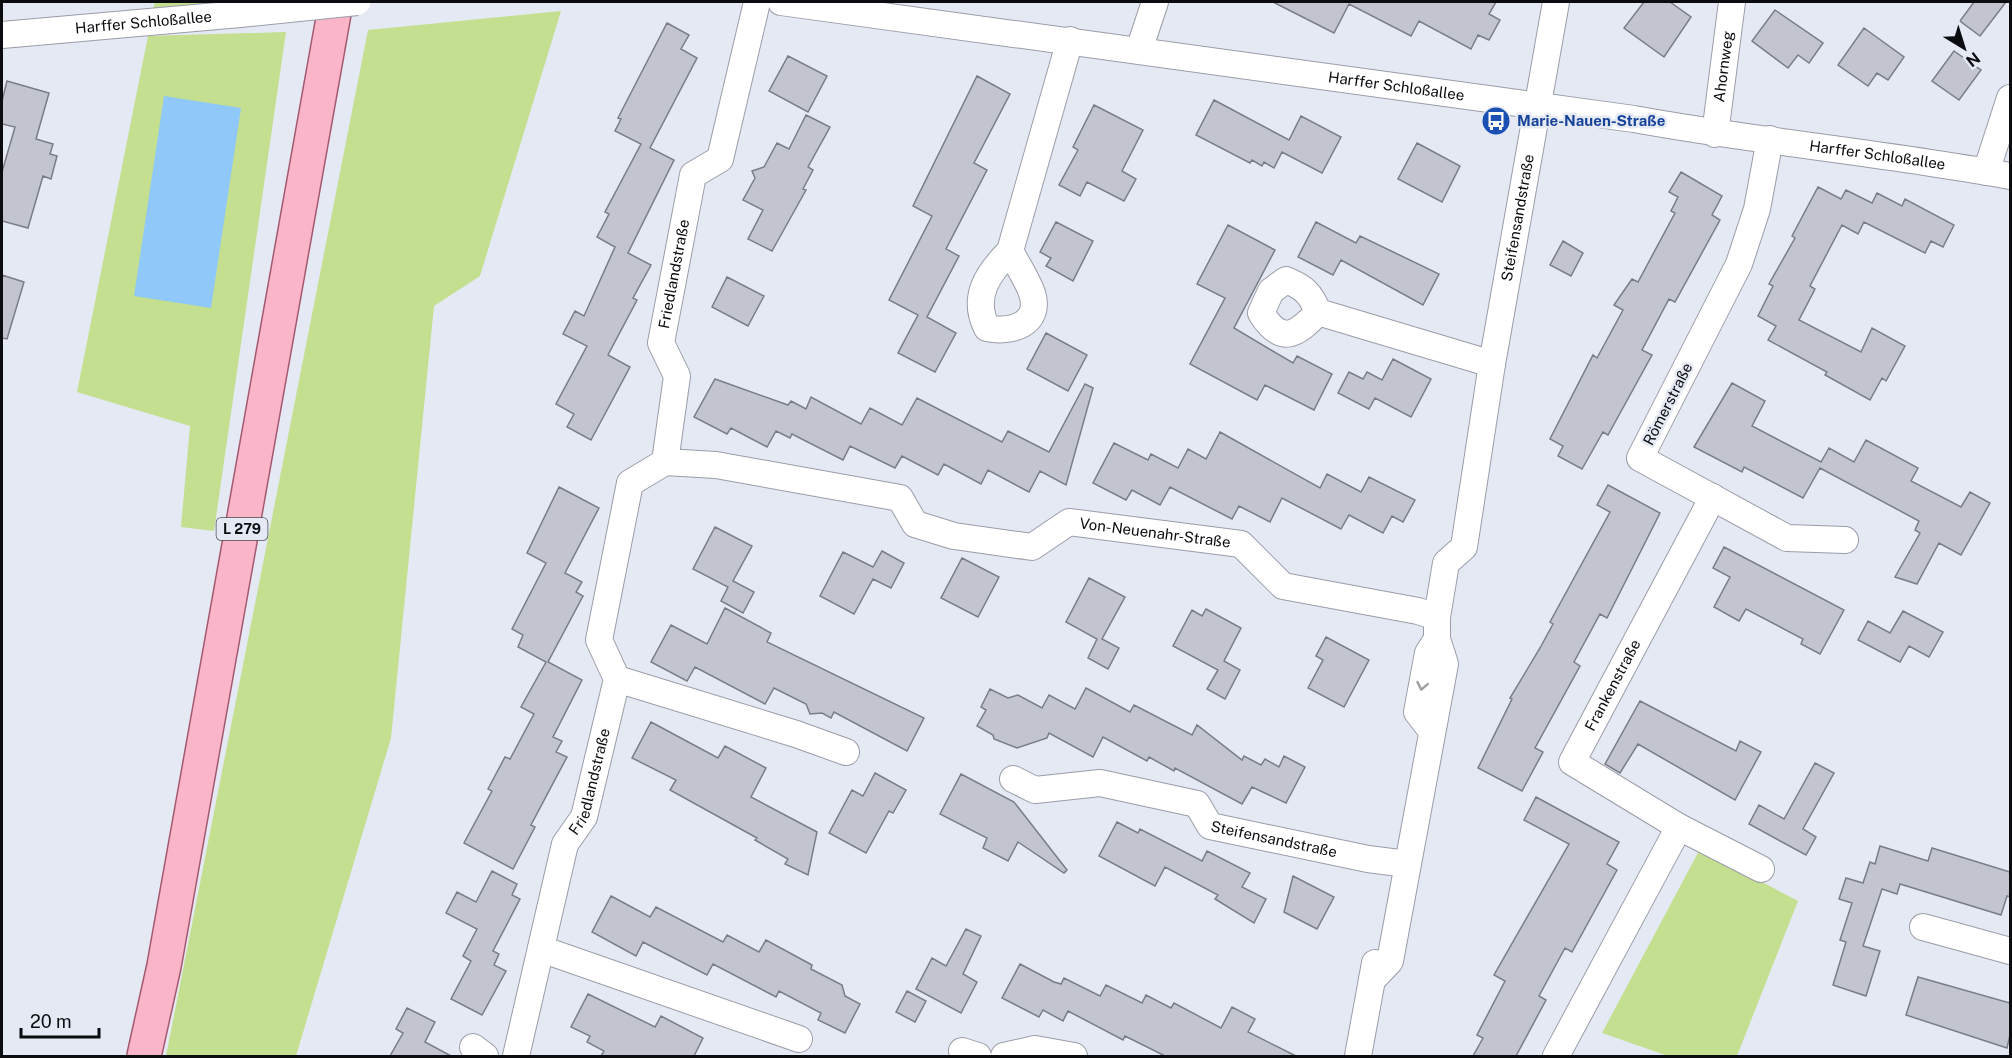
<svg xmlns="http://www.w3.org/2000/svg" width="2012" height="1058" font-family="'Public Sans',sans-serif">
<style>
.green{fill:#c5df90}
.water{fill:#90c8f9}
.building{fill:#c2c5d0;stroke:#7a7d87;stroke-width:1.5}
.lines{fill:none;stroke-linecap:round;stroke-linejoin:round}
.street-casing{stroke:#9a9da8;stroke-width:28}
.primary-casing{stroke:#a45970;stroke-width:36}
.street{stroke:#fff;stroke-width:26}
.primary{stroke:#fab5c8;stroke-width:33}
.street-bridge-casing{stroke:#9a9da8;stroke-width:28;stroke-linecap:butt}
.street-bridge{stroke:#fff;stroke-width:26}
.oneway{stroke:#9d9e9f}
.labels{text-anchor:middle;stroke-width:5;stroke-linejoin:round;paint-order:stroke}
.shield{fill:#e5e9f3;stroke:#4c4e54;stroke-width:1.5}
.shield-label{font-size:14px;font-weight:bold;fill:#0b0c10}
.street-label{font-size:15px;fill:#0b0c10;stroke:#e5e9f3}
.transit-label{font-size:15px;font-weight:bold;fill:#164399;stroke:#e5e9f3;text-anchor:start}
</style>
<rect width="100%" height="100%" fill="#e5e9f3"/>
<!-- green -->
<path class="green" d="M155,2H263L152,12Z
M561,11L480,276L434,306L391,738L296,1056H166L368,30Z
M286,32L214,531L181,527L190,426L77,392L148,36Z
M1700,849L1798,901L1737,1056H1668L1602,1033Z"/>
<!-- water -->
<path class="water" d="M164,96L241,108L211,308L134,296Z"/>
<!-- building -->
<path class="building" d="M1273,2H1496L1489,14L1500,20L1489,40L1478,35L1471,49L1419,21L1411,36L1349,4L1334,33Z
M1644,2H1670L1691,17L1664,57L1624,28Z
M1974,2H2006L1980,36L1960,21Z
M1775,10L1823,43L1809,63L1798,55L1788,68L1752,41Z
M667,23L689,35L681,49L697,58L650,148L674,160L628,253L651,265L633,298L637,300L608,355L630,367L591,440L567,427L574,414L556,404L587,346L563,334L575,311L584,316L615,247L597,237L609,214L605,212L641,144L615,131L621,119L618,118Z
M1864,28L1904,57L1888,80L1877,73L1868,86L1838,65Z
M1954,51L1981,70L1959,100L1932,81Z
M788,56L827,76L808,112L769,91Z
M977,76L1010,94L974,163L987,170L946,249L959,256L927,317L956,333L935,372L898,353L918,315L889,300L932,216L913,206Z
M7,81L49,93L36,139L53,144L50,154L57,156L51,179L43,176L28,228L2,221V172L15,127L2,124V101Z
M1214,100L1289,140L1301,116L1341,137L1322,173L1282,152L1274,168L1264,162L1262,166L1252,160L1250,163L1196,135Z
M1094,105L1143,130L1122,171L1136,179L1124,201L1087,182L1080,196L1059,185L1078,150L1073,147Z
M806,115L830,127L808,167L813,170L803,189L806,190L772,251L748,239L763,210L743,200L755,178L752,171L764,167L777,143L789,149Z
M1417,143L1460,166L1442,202L1398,179Z
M1681,172L1722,196L1712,215L1720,220L1675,302L1669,299L1642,350L1652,355L1608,435L1603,432L1582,469L1558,456L1563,446L1550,439L1593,355L1597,358L1623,310L1614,305L1632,279L1638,282L1675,213L1671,211L1678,197L1669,192Z
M1818,187L1841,199L1846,190L1872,203L1877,193L1902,206L1905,199L1954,225L1943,247L1931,241L1925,253L1864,222L1858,234L1842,225L1810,286L1815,289L1799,320L1861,352L1872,328L1905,346L1886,381L1882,378L1870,400L1825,375L1827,372L1768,340L1776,326L1758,316L1773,286L1769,284L1795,238L1792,236Z
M1056,222L1093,241L1073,281L1046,266L1051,258L1040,252Z
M1316,222L1356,243L1360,236L1439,274L1423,305L1341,260L1333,275L1298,257Z
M1228,225L1275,250L1234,328L1293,363L1297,356L1332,374L1314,410L1265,385L1257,400L1190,364L1225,298L1197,284Z
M1563,241L1583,253L1571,276L1550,265Z
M2,275L24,282L7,339L2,338Z
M727,277L764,296L748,326L712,307Z
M1046,333L1087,355L1068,391L1027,369Z
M1393,359L1431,379L1411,417L1375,398L1369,409L1338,393L1349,372L1363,379L1367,372L1382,380Z
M715,379L788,405L791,401L806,409L811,397L861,424L870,408L902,425L917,398L1002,442L1008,431L1049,452L1085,384L1093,388L1066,485L1040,471L1029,492L988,470L981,484L944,464L938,475L902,456L895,468L850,446L843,460L792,434L790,438L776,431L767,447L731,428L727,434L694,417Z
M1732,383L1765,401L1752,426L1821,462L1829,448L1854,462L1866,440L1918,468L1911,481L1961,507L1970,492L1990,503L1961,555L1939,543L1917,584L1895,577L1920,533L1915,530L1919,521L1820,468L1803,498L1744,467L1742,472L1694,447Z
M1220,432L1320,488L1327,474L1361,492L1369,477L1415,500L1403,522L1392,516L1383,533L1349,515L1341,529L1282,498L1270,522L1239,506L1232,519L1170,487L1160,505L1132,490L1126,500L1093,483L1114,443L1148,460L1151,454L1178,468L1188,449L1206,459Z
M1608,485L1660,513L1607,618L1600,614L1574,662L1580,666L1535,748L1543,752L1522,791L1478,768L1512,699L1510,698L1540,648L1553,624L1550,622L1610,512L1597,505Z
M559,487L599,508L565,573L582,582L576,592L583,596L548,662L582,680L553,737L562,741L556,752L567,757L531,825L535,827L513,869L464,843L492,791L488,789L505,757L510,759L534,714L521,707L546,662L518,647L523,635L512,629L546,563L527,553Z
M715,527L752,546L733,581L754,592L743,613L721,601L728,587L693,569Z
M1724,547L1844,610L1820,654L1801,644L1803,639L1746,609L1739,621L1714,607L1730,577L1713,568Z
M882,551L904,563L891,588L873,579L854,614L820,596L843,552L873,567Z
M962,558L999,577L978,617L941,598Z
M1089,578L1125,597L1102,639L1119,648L1108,669L1088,658L1097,639L1066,622Z
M725,608L771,633L767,642L924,718L907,751L834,712L831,718L822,713L810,714L806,704L774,688L765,704L695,667L687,681L651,662L671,625L707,644Z
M1206,609L1241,628L1224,661L1240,670L1225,699L1207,689L1218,670L1173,646L1192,610L1202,616Z
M1903,611L1943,632L1929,657L1909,646L1900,662L1858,640L1868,621L1890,633Z
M1326,637L1369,660L1344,707L1308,688L1323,660L1316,656Z
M1086,688L1130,712L1134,705L1192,735L1197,725L1242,760L1244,756L1261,765L1265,759L1279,767L1284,756L1305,767L1286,803L1252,787L1242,804L1175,768L1174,771L1149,757L1147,761L1103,737L1093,757L1049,733L1047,738L1017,748L994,739L993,735L977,726L986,710L981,707L990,689L1008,698L1018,695L1042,708L1049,695L1075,709Z
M1640,701L1736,751L1740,741L1761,752L1735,800L1638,744L1620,773L1605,764Z
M651,722L718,758L725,746L766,768L751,797L817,832L808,875L785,864L788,859L755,840L757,838L670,790L676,780L632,758Z
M1815,763L1834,773L1803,829L1816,837L1806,855L1749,824L1759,805L1784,819Z
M875,773L906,790L893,813L889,811L866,853L829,833L852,790L863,796Z
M961,774L1014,802L1067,870L1064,873L1018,842L1008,861L983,848L987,838L940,814Z
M1536,797L1619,842L1607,864L1617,870L1572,952L1565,948L1539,996L1546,1000L1516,1056H1473L1483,1038L1477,1035L1505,981L1494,975L1569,844L1524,820Z
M1117,822L1138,833L1140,829L1202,861L1207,851L1250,873L1242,887L1266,899L1254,923L1215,899L1218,895L1165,867L1155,886L1099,856Z
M1880,846L1928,861L1932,848L2010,872V897L2007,896L2001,915L1900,884L1897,894L1882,889L1863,946L1880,951L1866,996L1833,985L1846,942L1840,940L1852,903L1839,899L1846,878L1863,883L1870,862L1875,864Z
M492,871L517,884L512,895L520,899L493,951L499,954L494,965L506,971L482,1015L451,999L471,961L463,956L477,929L446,913L457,892L476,902Z
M1293,876L1334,897L1317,929L1284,912Z
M611,896L650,917L656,907L723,942L727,935L759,952L766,940L812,965L811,969L842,985L845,996L860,1004L845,1033L818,1020L821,1013L779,991L776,997L713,964L707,975L643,942L636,956L592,932Z
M966,929L981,936L963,974L977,982L961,1013L916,989L932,958L946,966Z
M1020,964L1054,982L1061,984L1064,978L1100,996L1106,985L1142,1003L1146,995L1171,1008L1174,1003L1221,1028L1232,1007L1255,1019L1248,1032L1296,1056H1165L1125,1036L1123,1040L1068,1011L1063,1021L1043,1010L1039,1017L1002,998Z
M1918,977L2010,1003V1035L2007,1048L1906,1015Z
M907,991L926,1001L915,1022L896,1012Z
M588,994L655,1027L661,1016L703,1038L694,1056H601L604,1051L587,1042L590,1036L571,1027Z
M407,1008L435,1022L425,1042L451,1056H390L403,1033L396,1029Z"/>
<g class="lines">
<!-- street casing -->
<g class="street-casing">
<g id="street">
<path id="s1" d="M781,2L1634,119C1759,142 1886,153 2010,176"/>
<path id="s2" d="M2,35L240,14"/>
<path d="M1139,50L1155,2"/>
<path id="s3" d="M1715,134L1732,2"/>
<path d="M1770,139L1757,209L1739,264L1640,458L1787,538L1845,540"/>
<path d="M1986,172L2010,98"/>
<path d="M1010,251C988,273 971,297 987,328C1010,333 1042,325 1032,293C1027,279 1017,264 1010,251L1070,40"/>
<path d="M1318,312C1311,294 1304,287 1286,280L1271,291L1261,313C1281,345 1296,336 1318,312L1492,364"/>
<path id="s4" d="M665,462L716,465L900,498L915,524L954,536L1032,547L1069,522L1241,544L1283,586L1418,611L1437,617"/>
<path d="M617,679L796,734L846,752"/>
<path d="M1427,725L1417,712L1428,653L1437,639"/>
<path id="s5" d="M1013,779L1035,790L1100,783L1197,804L1210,826L1368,859L1407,864"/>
<path d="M1679,827L1761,869"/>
<path d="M1923,927L2010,951"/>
<path d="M541,949L799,1039"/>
<path id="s6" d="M1372,980L1390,961L1445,664L1437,639V617L1446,563L1464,547L1492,364L1556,2"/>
<path d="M473,1047L485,1056"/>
<path d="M962,1051L978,1056"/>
<path id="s7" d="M516,1056L565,844L584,817L617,679L599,640L630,483L665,462L677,376L661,343L693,175L720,159L757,2"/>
<path d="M1004,1056L1035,1049L1074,1056"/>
<path d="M1358,1056L1375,963"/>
<path id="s8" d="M1556,1056L1679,827L1572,762L1713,497"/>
</g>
</g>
<!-- primary casing -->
<g class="primary-casing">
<path id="primary" d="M144,1056L164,966L336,2"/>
</g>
<!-- street -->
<use href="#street" class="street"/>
<!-- primary -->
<use href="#primary" class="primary"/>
<!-- street-bridge casing -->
<g class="street-bridge-casing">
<path id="street-bridge" d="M240,14L357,2"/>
</g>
<!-- street-bridge -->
<use href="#street-bridge" class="street-bridge"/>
</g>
<!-- one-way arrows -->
<defs><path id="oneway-chevron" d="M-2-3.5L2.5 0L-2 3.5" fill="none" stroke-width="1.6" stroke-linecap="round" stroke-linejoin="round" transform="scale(1.5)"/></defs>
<use class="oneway" href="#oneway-chevron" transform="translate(1422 686) rotate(101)"/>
<!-- icons -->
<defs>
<g id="bus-disc" transform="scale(1.5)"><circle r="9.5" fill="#1a4fb4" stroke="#e5e9f3"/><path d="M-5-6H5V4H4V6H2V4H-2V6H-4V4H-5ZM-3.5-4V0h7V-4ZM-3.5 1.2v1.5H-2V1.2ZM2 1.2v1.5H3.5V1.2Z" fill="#fff"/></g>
</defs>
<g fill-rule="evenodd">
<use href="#bus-disc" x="1496" y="121"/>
</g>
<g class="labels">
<!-- shield labels -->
<rect class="shield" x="216.5" y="518" width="51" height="22" rx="4.5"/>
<g class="shield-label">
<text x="242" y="534">L 279</text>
</g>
<!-- street labels -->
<g class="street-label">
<text dy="5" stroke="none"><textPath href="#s2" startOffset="142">Harffer Schloßallee</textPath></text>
<text dy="5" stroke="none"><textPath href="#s3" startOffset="68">Ahornweg</textPath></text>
<text dy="5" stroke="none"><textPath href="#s1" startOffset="621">Harffer Schloßallee</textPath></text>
<text dy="5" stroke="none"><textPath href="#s1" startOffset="1107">Harffer Schloßallee</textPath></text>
<text dy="5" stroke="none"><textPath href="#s6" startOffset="789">Steifensandstraße</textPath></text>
<text dy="5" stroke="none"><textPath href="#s7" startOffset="830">Friedlandstraße</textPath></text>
<text transform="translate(1668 404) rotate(-63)" y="5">Römerstraße</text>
<text dy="5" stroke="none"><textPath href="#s4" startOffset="519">Von-Neuenahr-Straße</textPath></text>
<text dy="5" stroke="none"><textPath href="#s8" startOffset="472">Frankenstraße</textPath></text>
<text dy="5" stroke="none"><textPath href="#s7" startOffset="286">Friedlandstraße</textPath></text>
<text dy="5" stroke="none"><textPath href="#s5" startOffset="280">Steifensandstraße</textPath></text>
</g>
<!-- transit labels -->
<g class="transit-label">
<text x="1517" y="126">Marie-Nauen-Straße</text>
</g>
</g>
<!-- border -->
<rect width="2012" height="1058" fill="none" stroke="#0b0c10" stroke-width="6"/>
<!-- north arrow -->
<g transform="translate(1964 48) rotate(142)" stroke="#e5e9f3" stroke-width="4.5" paint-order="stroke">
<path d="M0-4.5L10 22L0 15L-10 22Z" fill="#0b0c10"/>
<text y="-9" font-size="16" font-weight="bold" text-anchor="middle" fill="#0b0c10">N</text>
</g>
<!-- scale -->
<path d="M21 1028v9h78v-9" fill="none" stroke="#0b0c10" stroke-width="3"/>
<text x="30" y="1028" font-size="18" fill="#0b0c10" stroke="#e5e9f3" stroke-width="4.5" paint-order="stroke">20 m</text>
</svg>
